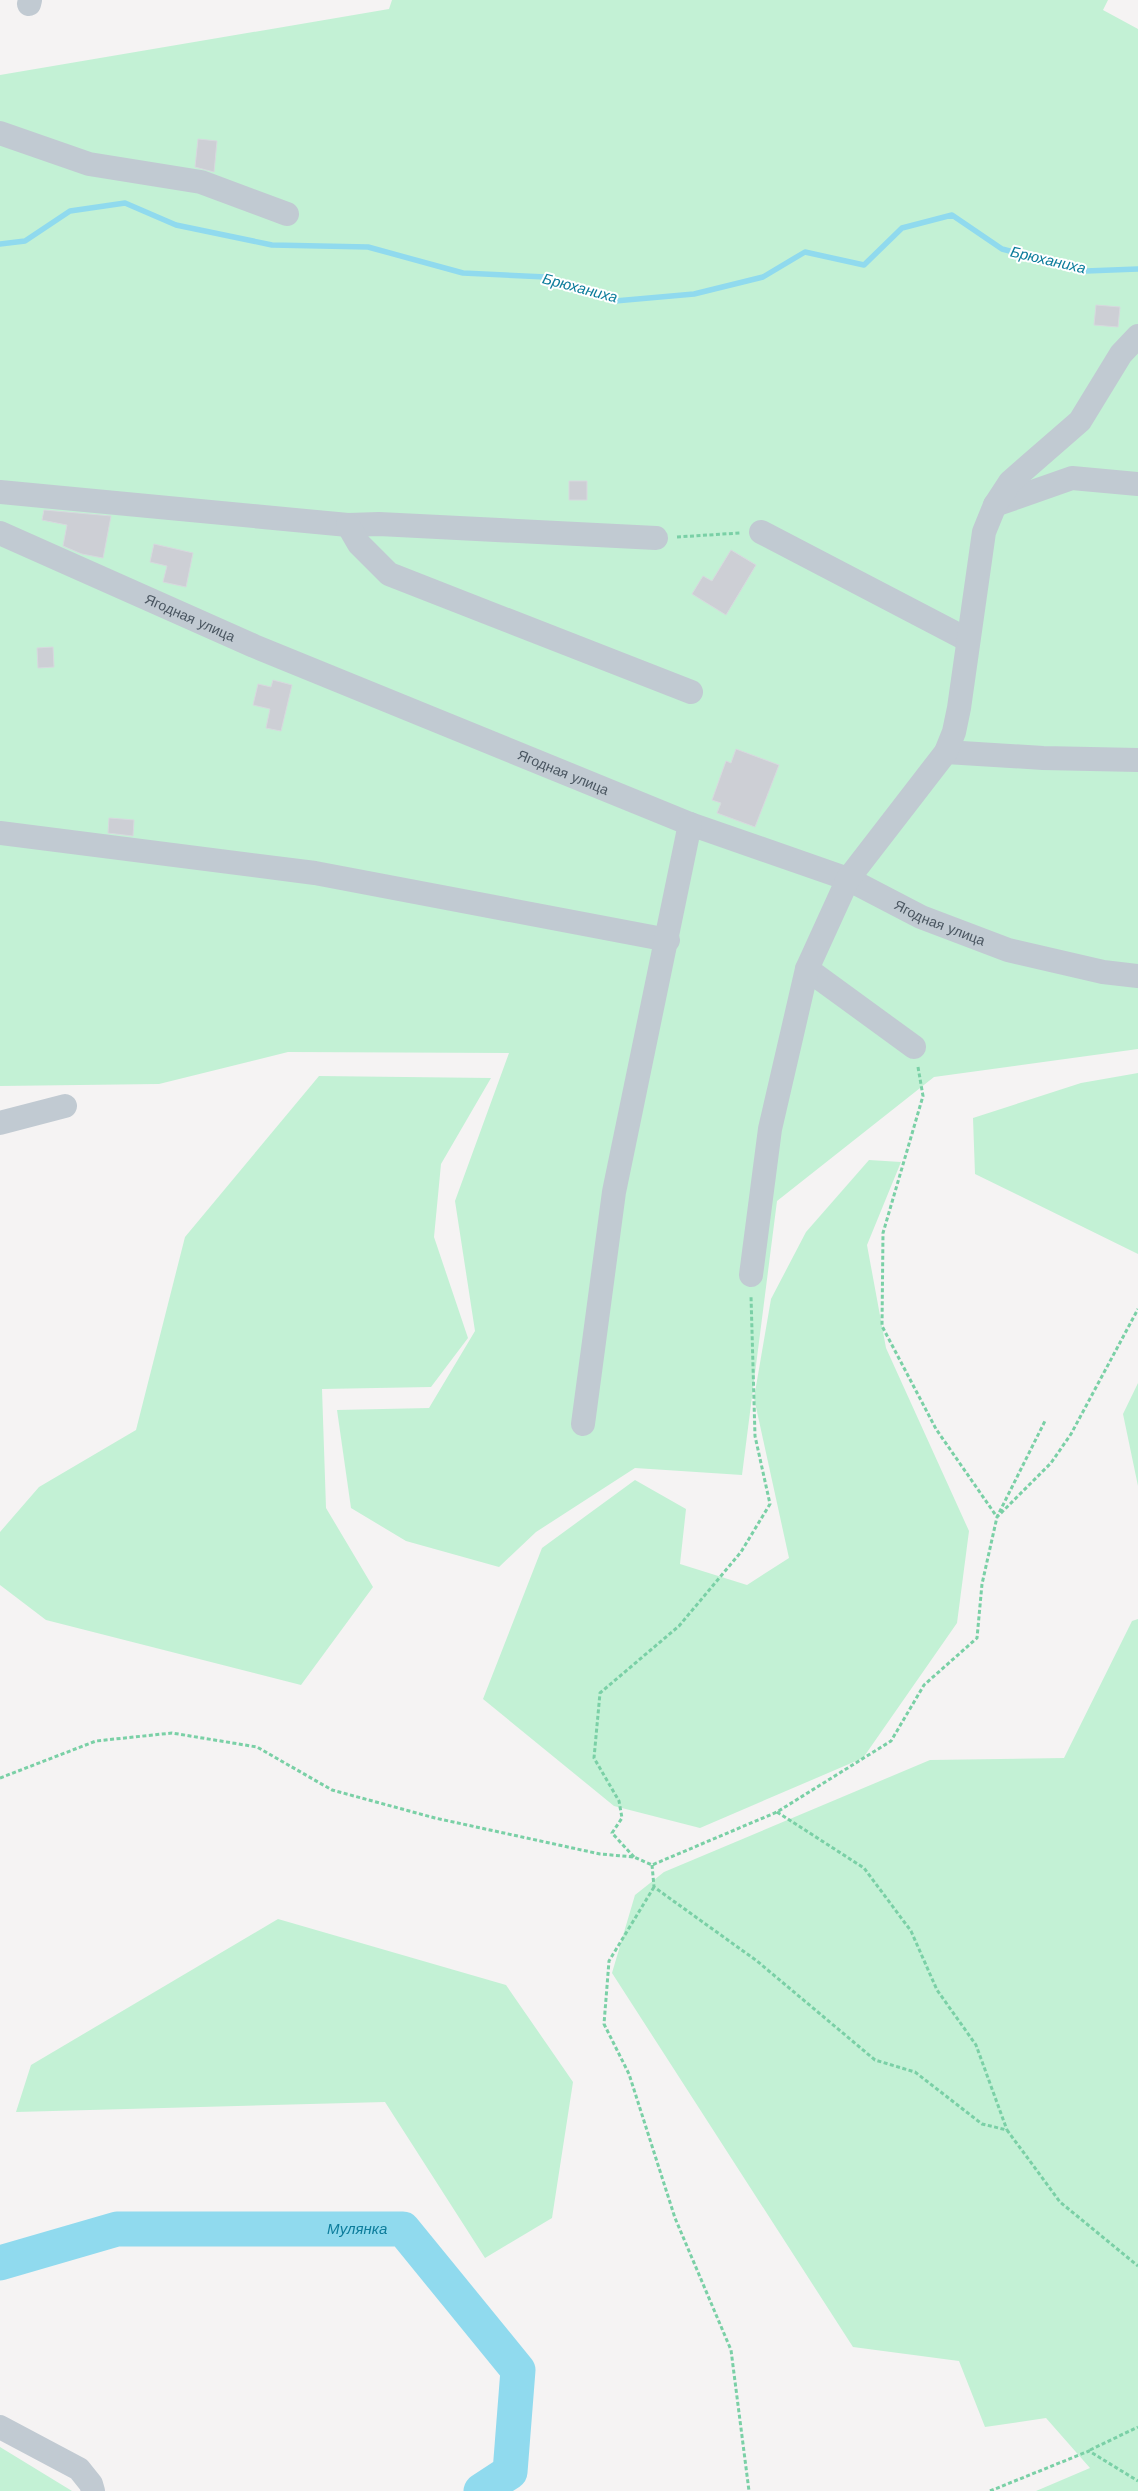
<svg xmlns="http://www.w3.org/2000/svg" width="1138" height="2491" font-family="'Work Sans',sans-serif">
<style>
.green{fill:#c3f1d5}
.lines{fill:none;stroke-linecap:round;stroke-linejoin:round}
.stream{stroke:#90daee;stroke-width:5.5}
.river{stroke:#90daee;stroke-width:35}
.building{fill:#cdcfd5;stroke:#d7d9de}
.path{stroke:#7ad0a6;stroke-width:3;stroke-dasharray:4 2.5;stroke-linecap:butt}
.minor{stroke:#c1cad2;stroke-width:24}
.labels{text-anchor:middle;stroke-width:4;stroke-linejoin:round;paint-order:stroke}
.street-label{font-size:14px;fill:#4a5661;stroke:#fff}
.water-label{font-size:15px;font-style:italic;fill:#0c7c9b;stroke:#fff}
</style>
<rect width="100%" height="100%" fill="#f5f3f3"/>
<!-- green -->
<path class="green" d="M392,0H1108L1103,10L1138,29V1049L934,1077L777,1201L742,1475L635,1468L536,1532L499,1567L406,1541L351,1508L337,1410L429,1408L475,1331L455,1201L509,1053L288,1052L159,1084L0,1086V75L389,9Z
M1138,1073V1254L975,1174L973,1118L1081,1083Z
M319,1076L491,1078L441,1164L434,1237L468,1338L431,1387L322,1389L326,1508L373,1587L301,1685L46,1620L0,1585V1532L39,1487L136,1430L185,1237Z
M869,1160L901,1162L867,1245L886,1348L969,1531L957,1623L863,1758L700,1828L614,1806L483,1699L542,1548L635,1480L686,1509L680,1564L747,1585L789,1558L754,1398L771,1299L806,1232Z
M1138,1383V1486L1123,1414Z
M1138,1619V2491H1036L1090,2468L1046,2418L985,2427L959,2361L853,2347L612,1973L635,1895L664,1872L930,1760L1064,1758L1132,1621Z
M278,1919L506,1985L573,2082L552,2218L485,2258L385,2102L16,2112L31,2065Z
M0,2447L72,2491H0Z"/>
<g class="lines">
<!-- stream -->
<path class="stream" d="M0,244L25,241L70,211L125,203L176,225L272,245L368,247L463,273L546,277L615,301L694,294L763,277L805,252L864,265L902,228L952,215L1002,249L1086,271L1138,269"/>
<!-- river -->
<path class="river" id="s1" d="M0,2263L117,2229H403L518,2370L510,2472L481,2491"/>
</g>
<!-- building -->
<path class="building" d="M198,139L217,141L214,172L195,167Z
M1096,305L1120,307L1118,327L1094,325Z
M569,481H587V500H569Z
M44,510L111,516L103,558L82,554L63,546L67,525L42,520Z
M154,544L193,553L186,587L163,582L167,566L150,562Z
M731,550L756,565L726,615L692,594L703,576L712,581Z
M53,647L54,667L38,668L37,648Z
M273,680L292,685L281,731L266,728L270,709L253,705L258,684L271,687Z
M736,749L779,765L755,827L717,813L721,803L712,800L726,761L731,763Z
M109,818L134,820L133,836L108,833Z"/>
<g class="lines">
<!-- path -->
<path class="path" d="M677,537L740,533
M918,1067L923,1096L883,1233L882,1326L936,1429L997,1517L1051,1463L1071,1434L1138,1309
M0,1778L96,1741L172,1733L257,1747L332,1790L435,1818L600,1854L634,1857L652,1865L777,1812L891,1741L924,1685L977,1638L982,1584L997,1517L1045,1421
M777,1812L864,1868L911,1931L937,1990L976,2045L1007,2130
M634,1857L612,1833L622,1818L619,1801L594,1758L600,1693L679,1626L741,1552L770,1504L755,1436L751,1296
M652,1865L654,1887L757,1961L875,2060L915,2072L982,2124L1007,2130L1060,2202L1138,2266
M654,1887L609,1961L604,2024L629,2074L675,2218L731,2350L749,2491
M1090,2450L1138,2427
M990,2491L1089,2451L1138,2481"/>
<!-- minor -->
<g class="minor">
<path d="M29,4L30,0"/>
<path d="M0,133L89,164L201,182L287,214"/>
<path d="M0,492L348,525L379,524L656,538"/>
<path d="M995,505L1072,478L1138,484"/>
<path d="M348,525L359,544L389,574L691,692"/>
<path d="M761,532L968,640"/>
<path id="s2" d="M0,533L254,646L690,824L848,879L921,917L1008,950L1103,972L1138,976"/>
<path d="M946,752L1043,758L1138,760"/>
<path d="M0,833L315,873L668,940"/>
<path d="M807,969L914,1047"/>
<path d="M0,1123L65,1106"/>
<path d="M751,1275L770,1129L807,969L848,879L946,752L954,732L959,708L984,532L995,505L1010,482L1080,421L1121,354L1138,336"/>
<path d="M583,1424L614,1192L690,824"/>
<path d="M0,2427L79,2469L91,2484L93,2491"/>
</g>
</g>
<g class="labels">
<!-- street labels -->
<g class="street-label">
<text dy="5" stroke="none"><textPath href="#s2" startOffset="208">Ягодная улица</textPath></text>
<text dy="5" stroke="none"><textPath href="#s2" startOffset="612">Ягодная улица</textPath></text>
<text dy="5" stroke="none"><textPath href="#s2" startOffset="1018">Ягодная улица</textPath></text>
</g>
<!-- water labels -->
<g class="water-label">
<text transform="translate(1048 260) rotate(13)" y="5">Брюханиха</text>
<text transform="translate(580 288) rotate(15)" y="5">Брюханиха</text>
<text dy="5" stroke="none"><textPath href="#s1" startOffset="362">Мулянка</textPath></text>
</g>
</g>
</svg>
